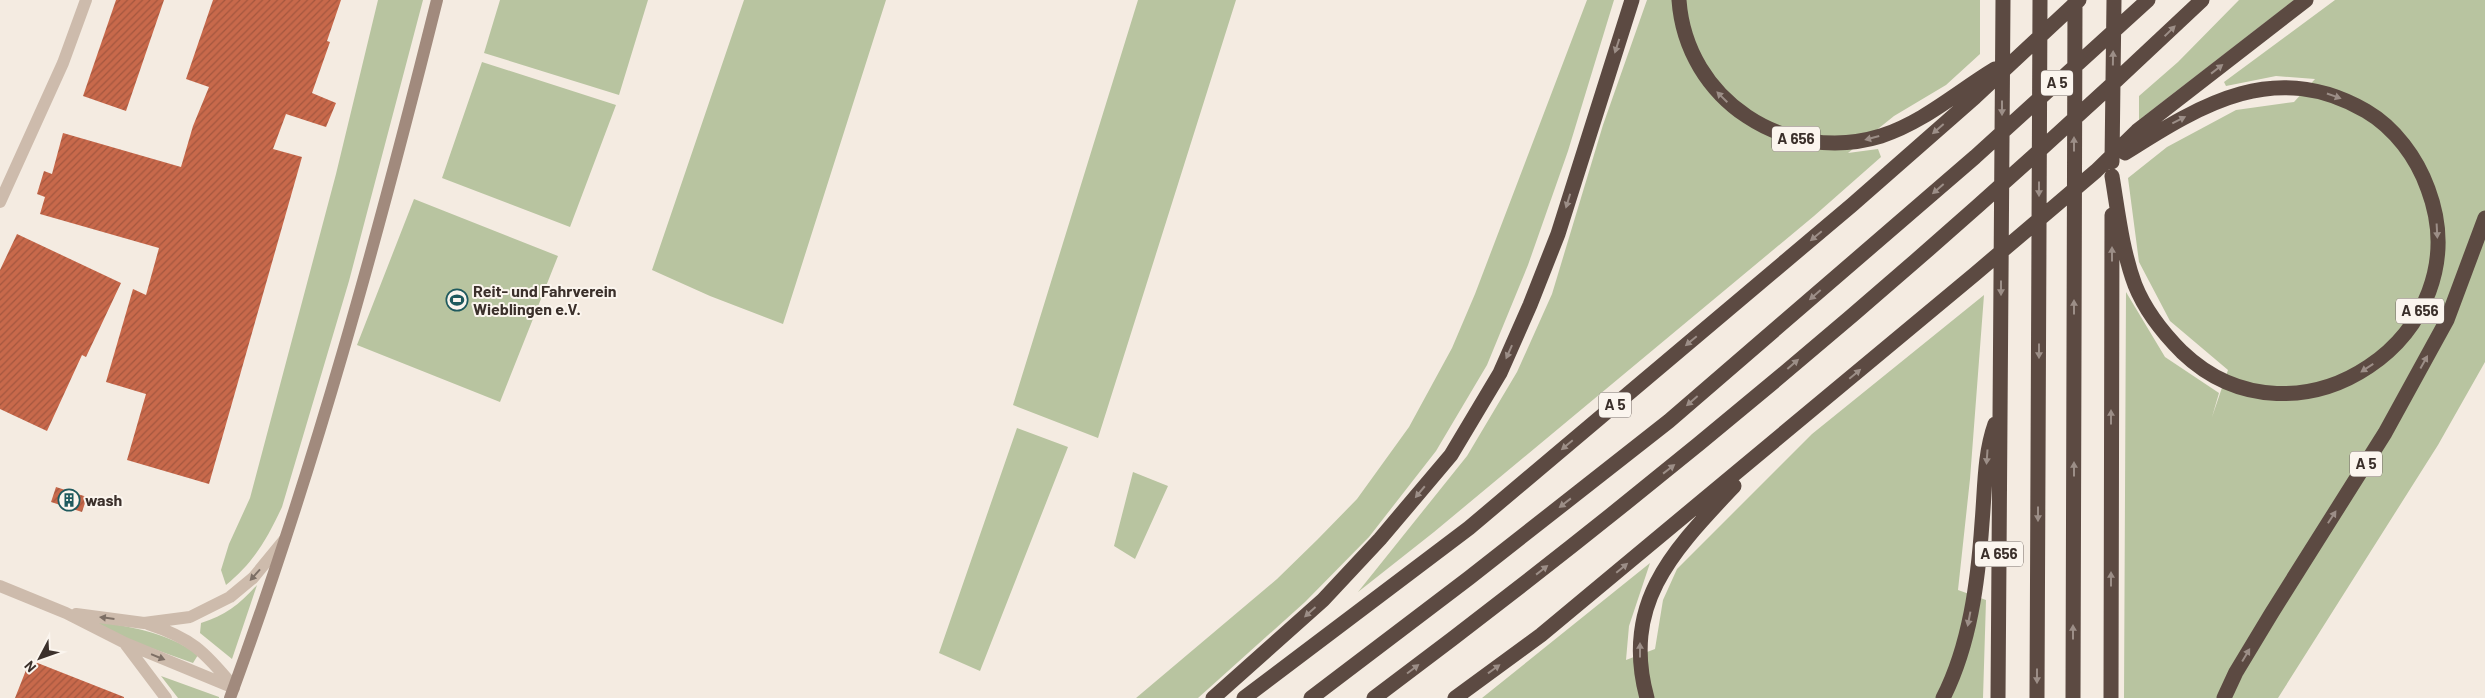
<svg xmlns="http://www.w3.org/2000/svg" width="2485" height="698" font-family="Barlow,sans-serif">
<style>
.green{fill:#b8c4a0}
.building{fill:url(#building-hatch)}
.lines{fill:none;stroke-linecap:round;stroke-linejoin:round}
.street{stroke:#cdbbac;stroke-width:12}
.secondary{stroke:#a18a7d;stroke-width:12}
.highway{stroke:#5c4a42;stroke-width:15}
.oneway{fill:#9c8e87}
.oneway2{fill:#7d6f65}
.labels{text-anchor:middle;stroke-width:4;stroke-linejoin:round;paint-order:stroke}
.shield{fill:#fbf5ee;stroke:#756b66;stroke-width:1}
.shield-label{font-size:15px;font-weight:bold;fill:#3b302b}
.poi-label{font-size:16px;font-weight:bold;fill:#3b302b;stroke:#fbf5ee;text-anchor:start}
</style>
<defs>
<pattern id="building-hatch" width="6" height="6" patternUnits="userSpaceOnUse" patternTransform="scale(1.25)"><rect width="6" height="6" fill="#c8694b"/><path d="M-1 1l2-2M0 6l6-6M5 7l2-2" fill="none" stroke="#a4573f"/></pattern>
</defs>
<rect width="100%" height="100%" fill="#f4ebe1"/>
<!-- green -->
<path class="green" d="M378,0H423L349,281L282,507C267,539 254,562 226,585L221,570L229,544L250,498L336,174Z
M500,0H648L619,95L484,53Z
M744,0H886L783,324L710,296L652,270Z
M1138,0H1236L1098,438L1013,405Z
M1587,0H1614L1568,151L1528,265L1487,365L1436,451L1369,537L1305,602L1198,698H1136L1277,579L1318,539L1357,499L1409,427L1452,348L1475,294Z
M1647,0H1980V54L1946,85L1894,116L1848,153L1878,149L1881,157L1814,216L1434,532L1358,592L1467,456L1517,372L1552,294L1603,125Z
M2239,0H2294L2139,120V96L2178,62Z
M2335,0H2485V362L2438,445L2278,698H2124L2126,292L2165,357L2219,393L2212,417L2228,370L2170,321L2139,262L2128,178L2167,147L2236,110L2294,102L2315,79L2276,76L2226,86L2224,82Z
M482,62L616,105L570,227L442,178Z
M414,199L558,256L500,402L357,345Z
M1984,295L1970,479L1958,590L1986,600L1983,698H1482L1650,563L1629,626L1626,660L1655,649L1663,600L1677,569L1812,434Z
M1017,428L1068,447L980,671L939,653Z
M1133,472L1168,486L1135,559L1114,546Z
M257,585L232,659L200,633L201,623C225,616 240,604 257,585Z
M88,620C126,626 166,631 198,655L193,663L103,631Z
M161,676L219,697V698H178Z"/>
<!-- building -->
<path class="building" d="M116,0H164L126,111L83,96Z
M213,0H341L327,41L330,42L312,93L336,103L326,127L286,114L273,149L302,157L209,484L127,460L146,394L106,382L133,289L146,295L159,248L40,214L45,197L37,194L44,171L52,174L63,133L181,167L193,126L209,87L186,79Z
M17,234L121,283L86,357L82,355L47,431L0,409V270Z
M56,487L87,497L82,512L51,502Z
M30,660L124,697V698H15Z"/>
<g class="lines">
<!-- street -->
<path class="street" d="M0,202L63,63L86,0
M0,586L66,613L125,643L234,688
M76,614L144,623L190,617L230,597L253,578L285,539
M148,624C191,638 204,651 233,686
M126,645L166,698"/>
<!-- secondary -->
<path class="secondary" d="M230,698C314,470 378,236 437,0"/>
<!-- highway -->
<path class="highway" d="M1679,0C1686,100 1786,165 1881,136C1924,122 1957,92 1995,69
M2112,162L2114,0
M2112,176C2118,212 2122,250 2135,285C2145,310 2163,333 2182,352C2297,462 2483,335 2428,189C2417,158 2395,128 2366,111C2276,59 2203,103 2125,153
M1213,698L1323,600L1380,539L1451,455L1500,373L1530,305L1558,234L1632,0
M1244,698L1469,528L1852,205L1975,97L2079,0
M1311,698L1469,578L1669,421L1975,157L2148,0
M1374,698C1663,482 1940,249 2202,0
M1455,698L1541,635L1975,274L2096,171L2137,131L2306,0
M1647,698C1621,603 1673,551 1734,486
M1943,698C1970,645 1978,581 1982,523C1985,489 1984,455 1995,424
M1998,698L2003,0
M2037,698L2040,0
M2073,698L2075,0
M2111,698L2112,215
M2224,698L2236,672L2271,614L2385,433L2447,320L2485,218"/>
</g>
<!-- one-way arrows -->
<defs><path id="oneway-solid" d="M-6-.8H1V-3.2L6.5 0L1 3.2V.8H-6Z" transform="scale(1.25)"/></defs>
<g class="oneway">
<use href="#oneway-solid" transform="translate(2170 31) rotate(-44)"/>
<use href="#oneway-solid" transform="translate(1617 46) rotate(108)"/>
<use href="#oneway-solid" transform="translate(2113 58) rotate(-89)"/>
<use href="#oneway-solid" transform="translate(2217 69) rotate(-38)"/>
<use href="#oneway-solid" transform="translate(2334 96) rotate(19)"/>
<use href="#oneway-solid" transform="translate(1722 97) rotate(-135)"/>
<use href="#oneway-solid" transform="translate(2002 108) rotate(90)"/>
<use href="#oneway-solid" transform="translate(2179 120) rotate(-27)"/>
<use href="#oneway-solid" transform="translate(1938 129) rotate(139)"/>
<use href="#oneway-solid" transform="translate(1872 138) rotate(165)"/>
<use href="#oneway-solid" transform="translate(2074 144) rotate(-90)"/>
<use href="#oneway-solid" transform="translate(1938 189) rotate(139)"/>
<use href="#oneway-solid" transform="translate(2039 189) rotate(90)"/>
<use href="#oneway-solid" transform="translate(1568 201) rotate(107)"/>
<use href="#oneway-solid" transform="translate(2437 231) rotate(87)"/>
<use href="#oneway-solid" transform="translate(1816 236) rotate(140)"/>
<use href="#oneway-solid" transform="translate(2112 254) rotate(-90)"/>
<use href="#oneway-solid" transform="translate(2001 288) rotate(90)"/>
<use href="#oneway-solid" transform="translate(1815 295) rotate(139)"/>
<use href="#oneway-solid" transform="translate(2074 307) rotate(-90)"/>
<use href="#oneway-solid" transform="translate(1691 341) rotate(140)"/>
<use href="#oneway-solid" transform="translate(2039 351) rotate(90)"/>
<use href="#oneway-solid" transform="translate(1509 352) rotate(114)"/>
<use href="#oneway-solid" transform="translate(2424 362) rotate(-61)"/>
<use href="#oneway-solid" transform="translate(1793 364) rotate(-41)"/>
<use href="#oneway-solid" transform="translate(2367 368) rotate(147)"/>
<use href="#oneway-solid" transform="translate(1855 374) rotate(-40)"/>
<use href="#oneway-solid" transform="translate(1692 401) rotate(139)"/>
<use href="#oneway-solid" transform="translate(2111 417) rotate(-90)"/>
<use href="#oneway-solid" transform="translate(1567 445) rotate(140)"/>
<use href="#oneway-solid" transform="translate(1987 457) rotate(94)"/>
<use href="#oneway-solid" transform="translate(1669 469) rotate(-38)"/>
<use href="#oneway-solid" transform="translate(2074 469) rotate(-90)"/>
<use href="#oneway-solid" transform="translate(1420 492) rotate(130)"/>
<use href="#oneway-solid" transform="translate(1565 503) rotate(142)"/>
<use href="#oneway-solid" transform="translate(2038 514) rotate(90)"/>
<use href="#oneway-solid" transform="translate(2332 517) rotate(-57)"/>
<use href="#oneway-solid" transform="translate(1622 568) rotate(-40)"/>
<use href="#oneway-solid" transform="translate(1542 570) rotate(-38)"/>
<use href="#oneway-solid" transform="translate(2111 579) rotate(-90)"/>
<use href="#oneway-solid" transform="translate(1310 612) rotate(138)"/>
<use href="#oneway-solid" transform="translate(1969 619) rotate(101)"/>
<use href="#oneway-solid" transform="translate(2073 632) rotate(-90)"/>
<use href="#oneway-solid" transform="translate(1640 650) rotate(-90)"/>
<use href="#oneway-solid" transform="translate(2246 655) rotate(-59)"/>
<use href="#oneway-solid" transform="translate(1413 669) rotate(-37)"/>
<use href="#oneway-solid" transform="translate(1494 669) rotate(-36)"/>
<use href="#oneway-solid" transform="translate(2037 676) rotate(90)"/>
</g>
<g class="oneway2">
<use href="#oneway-solid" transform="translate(255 575) rotate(132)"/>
<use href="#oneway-solid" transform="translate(107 618) rotate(-173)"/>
<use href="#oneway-solid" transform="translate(158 657) rotate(22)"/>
</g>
<!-- icons -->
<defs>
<g id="stadium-ring" transform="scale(1.125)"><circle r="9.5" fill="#fbf5ee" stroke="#1f5a5e" stroke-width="1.5"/><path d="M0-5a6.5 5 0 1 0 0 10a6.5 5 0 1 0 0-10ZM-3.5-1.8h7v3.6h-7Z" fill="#1f5a5e"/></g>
<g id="building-ring" transform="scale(1.125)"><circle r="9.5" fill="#fbf5ee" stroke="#1f5a5e" stroke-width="1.5"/><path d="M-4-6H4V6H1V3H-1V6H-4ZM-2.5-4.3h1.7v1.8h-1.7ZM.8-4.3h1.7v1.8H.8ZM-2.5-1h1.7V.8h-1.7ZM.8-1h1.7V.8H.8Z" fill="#1f5a5e"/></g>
</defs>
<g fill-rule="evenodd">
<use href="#stadium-ring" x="457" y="300"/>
<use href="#building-ring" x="69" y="500"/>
</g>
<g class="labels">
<!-- shield labels -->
<g class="shield">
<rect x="2041" y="70.5" width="32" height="25" rx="4"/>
<rect x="1772" y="126.5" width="48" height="25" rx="4"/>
<rect x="2396" y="298.5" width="48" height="25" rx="4"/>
<rect x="1599" y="392.5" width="32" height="25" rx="4"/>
<rect x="2350" y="451.5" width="32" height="25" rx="4"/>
<rect x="1975" y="541.5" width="48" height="25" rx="4"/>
</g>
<g class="shield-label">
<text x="2057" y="88">A 5</text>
<text x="1796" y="144">A 656</text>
<text x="2420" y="316">A 656</text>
<text x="1615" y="410">A 5</text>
<text x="2366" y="469">A 5</text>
<text x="1999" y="559">A 656</text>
</g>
<!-- poi labels -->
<g class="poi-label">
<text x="473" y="297">Reit- und Fahrverein<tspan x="473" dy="18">Wieblingen e.V.</tspan></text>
<text x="85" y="506">wash</text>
</g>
</g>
<!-- north arrow -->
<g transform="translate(40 658) rotate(229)" stroke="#fbf5ee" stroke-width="4" paint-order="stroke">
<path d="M0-4L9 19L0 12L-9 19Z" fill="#3b302b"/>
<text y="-8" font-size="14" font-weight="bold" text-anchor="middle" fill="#3b302b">N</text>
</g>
</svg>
